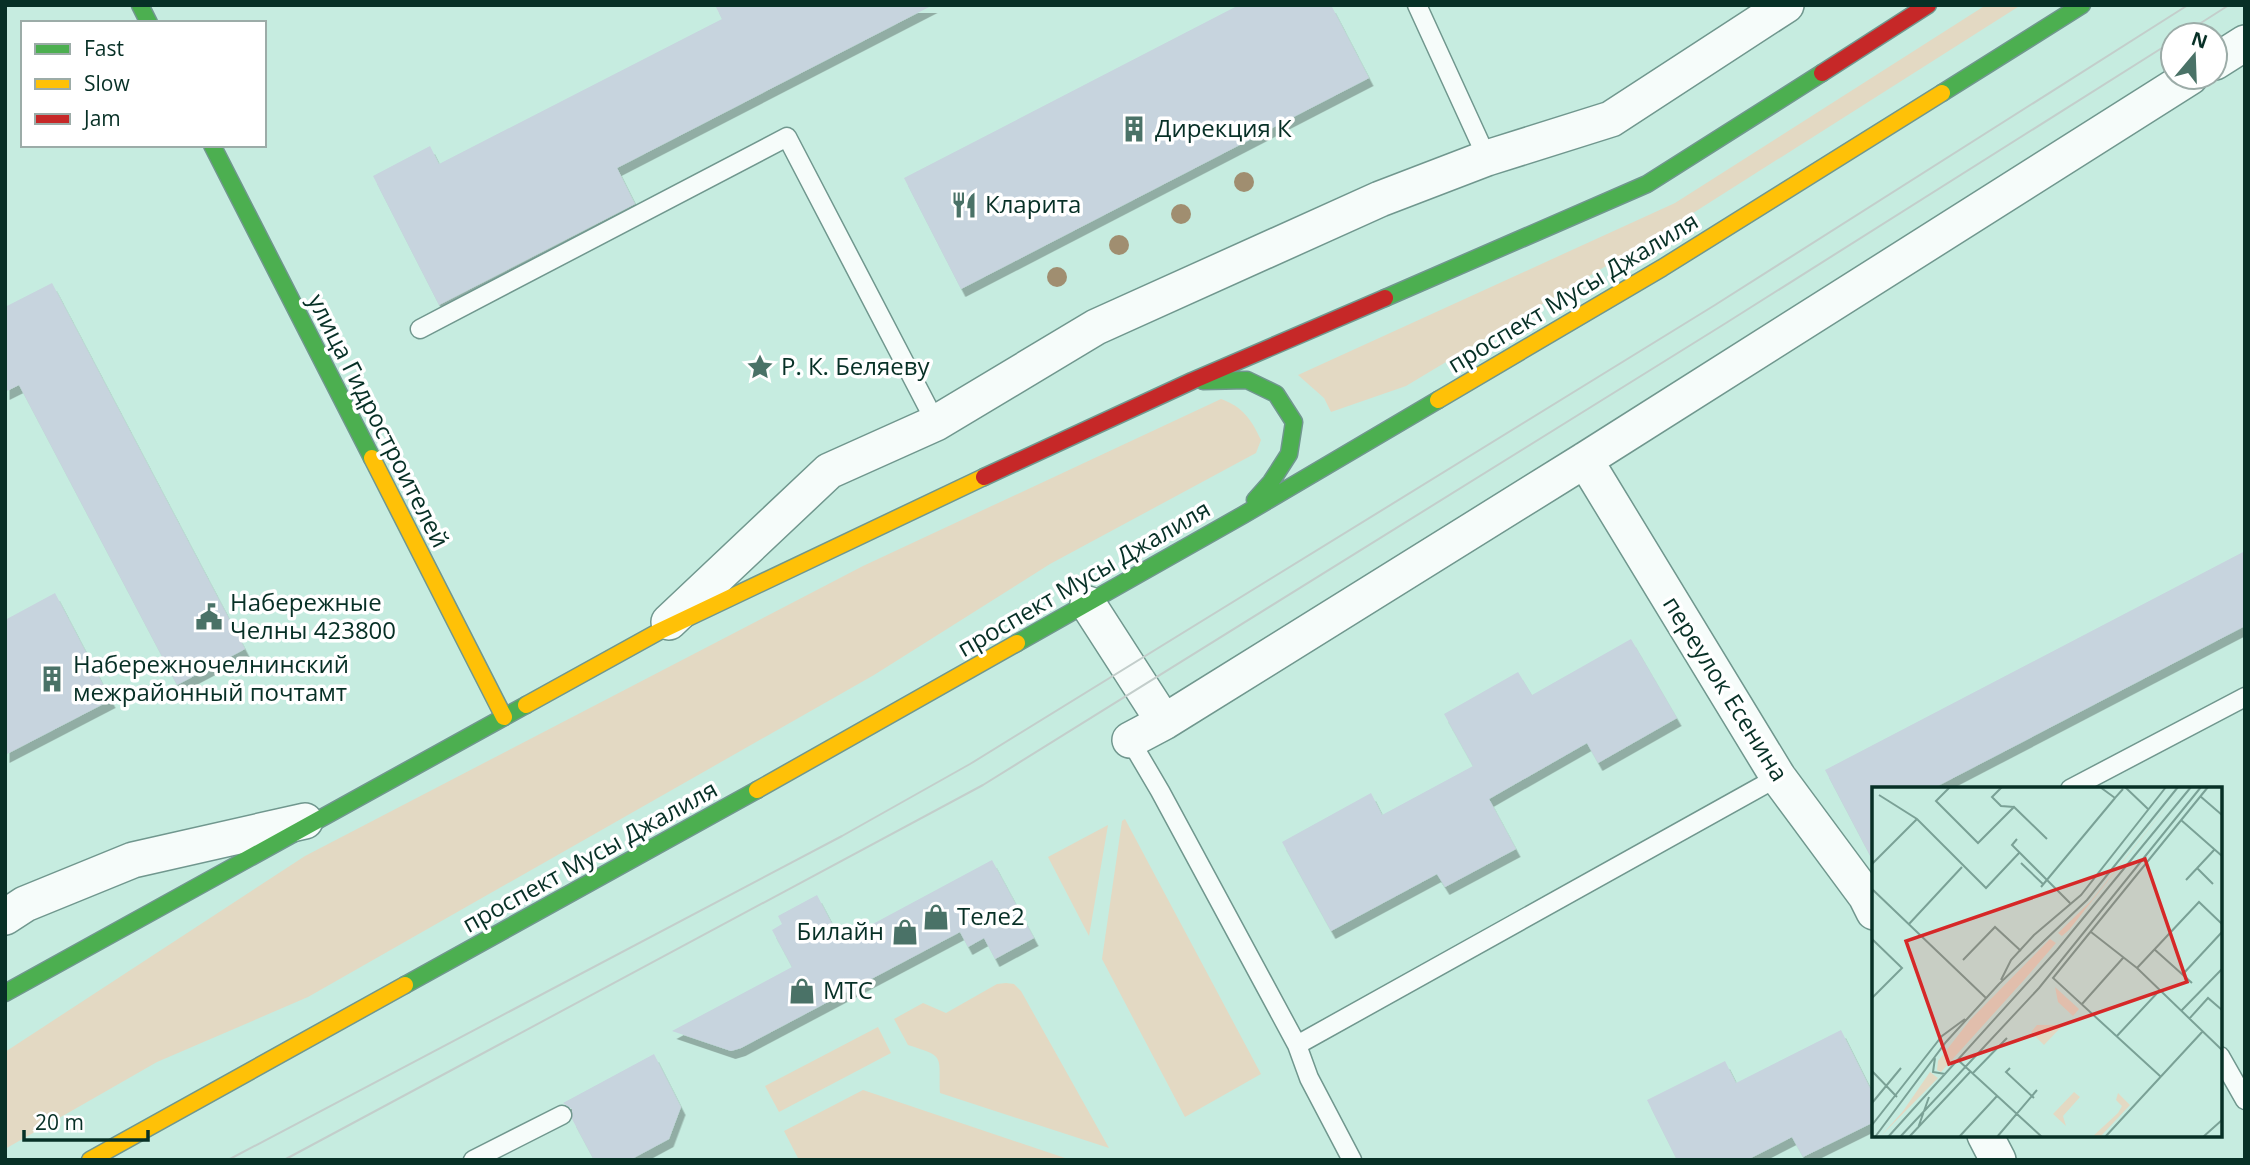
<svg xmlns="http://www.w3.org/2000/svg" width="2250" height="1165" font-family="'Open Sans',sans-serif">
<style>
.green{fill:#e3d9c3}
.building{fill:#c7d4de;filter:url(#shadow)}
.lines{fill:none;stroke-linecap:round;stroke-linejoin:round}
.lane-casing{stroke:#70978e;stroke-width:21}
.street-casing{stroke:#70978e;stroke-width:38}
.fast-casing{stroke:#70978e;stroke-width:19}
.slow-casing{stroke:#70978e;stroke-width:19}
.jam-casing{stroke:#70978e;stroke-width:19}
.lane{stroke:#f6fcfa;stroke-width:18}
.street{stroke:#f6fcfa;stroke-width:35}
.fast{stroke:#4caf50;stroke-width:16}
.slow{stroke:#ffc107;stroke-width:16}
.jam{stroke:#c62828;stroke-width:16}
.tram{stroke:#c3cecb;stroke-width:2}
.tree{fill:#a08e70}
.labels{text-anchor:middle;stroke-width:7;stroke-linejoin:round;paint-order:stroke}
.poi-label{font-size:24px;fill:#073026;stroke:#fff;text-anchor:start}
.street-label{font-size:24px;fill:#073026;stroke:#fff}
.inset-road{fill:none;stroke:#7aa196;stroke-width:2}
.view{fill:#d62828;fill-opacity:0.15;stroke:#d62828;stroke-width:3.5}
.inset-edge{fill:none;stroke:#073026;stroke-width:3.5}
</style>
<defs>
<filter id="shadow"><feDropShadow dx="4.5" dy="8" stdDeviation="0" flood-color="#0004"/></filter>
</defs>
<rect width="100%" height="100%" fill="#c6ece0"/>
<!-- green -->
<path class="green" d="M1986,5H2021L1671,227L1406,386L1331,412L1324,398L1298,375L1675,203Z
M1221,399C1243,407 1251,419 1261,440L1256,453L1050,564L874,675L308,997L157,1062L5,1149V1052L305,856L863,566Z
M1125,819L1261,1074L1185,1117L1102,959L1122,821Z
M1108,825L1089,936L1048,857Z
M1006,983L1014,984L1021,991L1109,1148L940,1093C939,1054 945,1057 908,1045L894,1019L923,1003L946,1013L997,984Z
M878,1027L891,1053L779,1112L765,1086Z
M863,1090L1071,1160H799L784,1131Z"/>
<!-- building -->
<path class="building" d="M715,5H933L617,168L635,204L439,305L373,176L430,146L439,164L722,19Z
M1239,5H1331L1369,78L961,289L904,178Z
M52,283L245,649L177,685L19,385L5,392V307Z
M2245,551V626L1932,789H1874V863L1825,770Z
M55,593L111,700L5,755V620Z
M1631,639L1677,718L1598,763L1587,743L1489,799L1516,849L1445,887L1437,874L1331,931L1282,842L1371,793L1382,815L1473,766L1444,714L1518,672L1532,695Z
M992,860L1034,938L995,959L984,938L968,947L960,932L741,1048L731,1051L672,1031L792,967L772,930L782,924L778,916L817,895L841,941Z
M1841,1030L1874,1096V1122L1803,1157L1792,1137L1747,1160H1677L1647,1100L1725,1061L1736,1083Z
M654,1054L681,1107L669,1139L630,1160H594L572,1119V1109L563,1103Z"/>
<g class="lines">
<!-- lane casing -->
<g class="lane-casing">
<path id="lane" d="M1417,5L1487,158
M420,329L787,137L936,423
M1130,740L1160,791L1297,1045L1309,1078L1352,1160
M2070,789L2245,697
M1297,1045L1778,777
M2220,1056L2245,1100
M473,1160L562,1115"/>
</g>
<!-- street casing -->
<g class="street-casing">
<path id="street" d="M2215,62L2245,43
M1585,460L1778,777L1866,896L1874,912
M1088,604L1164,722
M669,622L829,471L936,423L1096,327L1380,199L1487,158L1611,119L1786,5
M1130,740L1164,722L1585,460L2190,77
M5,917L25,904L133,860L305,821
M1985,1135L1998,1160"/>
</g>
<!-- fast casing -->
<g class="fast-casing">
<path id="fast" d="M140,5L149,23
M1942,93L2082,5
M212,145L372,458
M1385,298L1647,184L1822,73
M1203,381L1247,380L1276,394L1294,422L1289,454L1271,482L1255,500
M1017,643L1243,515L1438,400
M405,985L757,790
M5,993L526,705"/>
</g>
<!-- slow casing -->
<g class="slow-casing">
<path id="slow" d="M1438,400L1662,268L1942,93
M372,458L504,717
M526,705L658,632L984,477
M757,790L1017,643
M90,1160L405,985"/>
</g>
<!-- jam casing -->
<g class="jam-casing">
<path id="jam" d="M1822,73L1928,5
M984,477L1192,381L1385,298"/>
</g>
<!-- lane -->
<use href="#lane" class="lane"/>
<!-- street -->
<use href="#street" class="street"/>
<!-- fast -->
<use href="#fast" class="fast"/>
<!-- slow -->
<use href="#slow" class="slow"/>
<!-- jam -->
<use href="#jam" class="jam"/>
<!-- tram -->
<path class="tram" d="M2182,35L2229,5
M228,1160L842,836L970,764L1715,305L2188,5
M284,1160L983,785L1726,323L2173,41"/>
</g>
<!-- trees -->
<g class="tree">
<circle cx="1244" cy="182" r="10"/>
<circle cx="1181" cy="214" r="10"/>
<circle cx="1119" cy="245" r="10"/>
<circle cx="1057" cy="277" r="10"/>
</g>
<!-- icons -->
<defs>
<g id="building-bare" transform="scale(2.1)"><path d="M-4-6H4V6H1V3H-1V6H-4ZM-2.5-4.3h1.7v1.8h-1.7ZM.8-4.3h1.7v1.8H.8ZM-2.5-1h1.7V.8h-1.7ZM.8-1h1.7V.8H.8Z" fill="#4a7267" stroke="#fff" stroke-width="2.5" paint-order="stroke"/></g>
<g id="restaurant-bare" transform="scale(2.1)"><path d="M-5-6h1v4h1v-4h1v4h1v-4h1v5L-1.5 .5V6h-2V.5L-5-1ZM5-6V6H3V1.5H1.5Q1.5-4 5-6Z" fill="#4a7267" stroke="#fff" stroke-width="2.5" paint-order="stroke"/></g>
<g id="sight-bare" transform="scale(2.1)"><path d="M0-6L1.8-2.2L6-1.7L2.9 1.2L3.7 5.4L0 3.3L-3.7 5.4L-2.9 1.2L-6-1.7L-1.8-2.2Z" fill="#4a7267" stroke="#fff" stroke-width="2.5" paint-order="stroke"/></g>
<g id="civic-bare" transform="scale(2.1)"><path d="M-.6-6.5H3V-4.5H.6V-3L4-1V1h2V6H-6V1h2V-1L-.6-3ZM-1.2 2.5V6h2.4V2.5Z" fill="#4a7267" stroke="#fff" stroke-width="2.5" paint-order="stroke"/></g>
<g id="shop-bare" transform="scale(2.1)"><path d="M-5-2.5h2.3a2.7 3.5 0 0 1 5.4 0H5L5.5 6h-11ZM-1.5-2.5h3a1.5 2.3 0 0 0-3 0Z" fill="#4a7267" stroke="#fff" stroke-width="2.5" paint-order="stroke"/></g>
</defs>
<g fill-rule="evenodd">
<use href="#building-bare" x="1134" y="129"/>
<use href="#restaurant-bare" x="964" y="205"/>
<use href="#sight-bare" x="760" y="367"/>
<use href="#civic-bare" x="209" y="617"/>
<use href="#building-bare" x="52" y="679"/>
<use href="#shop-bare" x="936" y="917"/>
<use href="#shop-bare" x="905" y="932"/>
<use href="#shop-bare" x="802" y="991"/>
</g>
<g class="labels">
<!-- poi labels -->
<g class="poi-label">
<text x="1155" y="137">Дирекция К</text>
<text x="985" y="213">Кларита</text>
<text x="781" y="375">Р. К. Беляеву</text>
<text x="230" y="611">Набережные<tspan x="230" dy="28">Челны 423800</tspan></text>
<text x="73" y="673">Набережночелнинский<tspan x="73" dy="28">межрайонный почтамт</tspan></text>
<text x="957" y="925">Теле2</text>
<text x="884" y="940" text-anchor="end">Билайн</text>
<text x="823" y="999">МТС</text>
</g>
<!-- street labels -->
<g class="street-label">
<text transform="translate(1573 293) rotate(-31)" y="8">проспект Мусы Джалиля</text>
<text transform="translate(378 421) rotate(63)" y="8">улица Гидростроителей</text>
<text transform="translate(1084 579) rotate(-30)" y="8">проспект Мусы Джалиля</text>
<text transform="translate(1725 689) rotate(58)" y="8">переулок Есенина</text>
<text transform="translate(590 857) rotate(-29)" y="8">проспект Мусы Джалиля</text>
</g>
</g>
<!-- overview -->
<g transform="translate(1872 787)">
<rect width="350" height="350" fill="#c6ece0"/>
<path d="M310,0L197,143L190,149L186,146L219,114ZM178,152L184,156L152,193L69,285L65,283L66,274L98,233ZM183,200L207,222L201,229L186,215ZM165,238H191L172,258L159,245ZM58,285L66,291L8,350L31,324ZM202,305L208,310L191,329L194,339L181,327ZM246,306L258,318L228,350H220L246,326L250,319L244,313Z" fill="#e3d9c3"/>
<path class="inset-road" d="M78,0L64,14L106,56L142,20L175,52M130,0L120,10L129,19L142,20M228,0L243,11L251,2M253,0L276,22M7,8L45,32L114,101L148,65M328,9L350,28M309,33L350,69M145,52L140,58L198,116M149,76L172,98M0,77L45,32M325,81L341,97M314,93L343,62M169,100L243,11M0,102L114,211M37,137L90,80M219,145L265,181L350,263M0,152L30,181L0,211M282,162L320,196M91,173L123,140L149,164M265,181L327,115L350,137M311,187L350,145M129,193L139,173L162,148L209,108L294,0M210,217L251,171M309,224L350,182M317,232L336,211L350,223M244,250L288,203M63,271L61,285L73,287M86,273L170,350M138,281L134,285L162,311M0,284L25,310M101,286L135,251M288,289L181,191L336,0M0,316L29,281M0,338L70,249L93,232M46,341L57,310M3,350L74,255L127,197L215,113L306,0M16,350L185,163L319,0M28,350L167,201L329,0M37,350L99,284M87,350L125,309M125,350L165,303M233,350L331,244M331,350L350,333"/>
<path class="view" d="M273,72L315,195L77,277L34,154Z"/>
<rect width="350" height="350" class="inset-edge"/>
</g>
<!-- border -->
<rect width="2250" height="1165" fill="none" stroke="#073026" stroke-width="14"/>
<!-- legend -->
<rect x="21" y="21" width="245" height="126" fill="#ffffff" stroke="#9caca8" stroke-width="2"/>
<rect x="35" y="44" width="35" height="10" fill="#4caf50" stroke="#9caca8" stroke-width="2"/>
<text x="84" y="56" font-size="21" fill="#073026">Fast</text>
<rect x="35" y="79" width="35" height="10" fill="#ffc107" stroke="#9caca8" stroke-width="2"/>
<text x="84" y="91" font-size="21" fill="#073026">Slow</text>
<rect x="35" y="114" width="35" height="10" fill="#c62828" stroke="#9caca8" stroke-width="2"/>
<text x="84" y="126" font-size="21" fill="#073026">Jam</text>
<!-- north arrow -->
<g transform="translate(2194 56) rotate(19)"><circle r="33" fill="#ffffff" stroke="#9caca8" stroke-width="2"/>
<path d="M0-5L12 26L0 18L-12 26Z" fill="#4a7267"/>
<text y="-10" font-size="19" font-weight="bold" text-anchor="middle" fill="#073026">N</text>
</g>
<!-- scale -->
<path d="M24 1130v10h124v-10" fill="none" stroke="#073026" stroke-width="3.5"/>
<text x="35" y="1130" font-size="21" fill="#073026" stroke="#ffffff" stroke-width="5" paint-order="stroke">20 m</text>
</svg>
